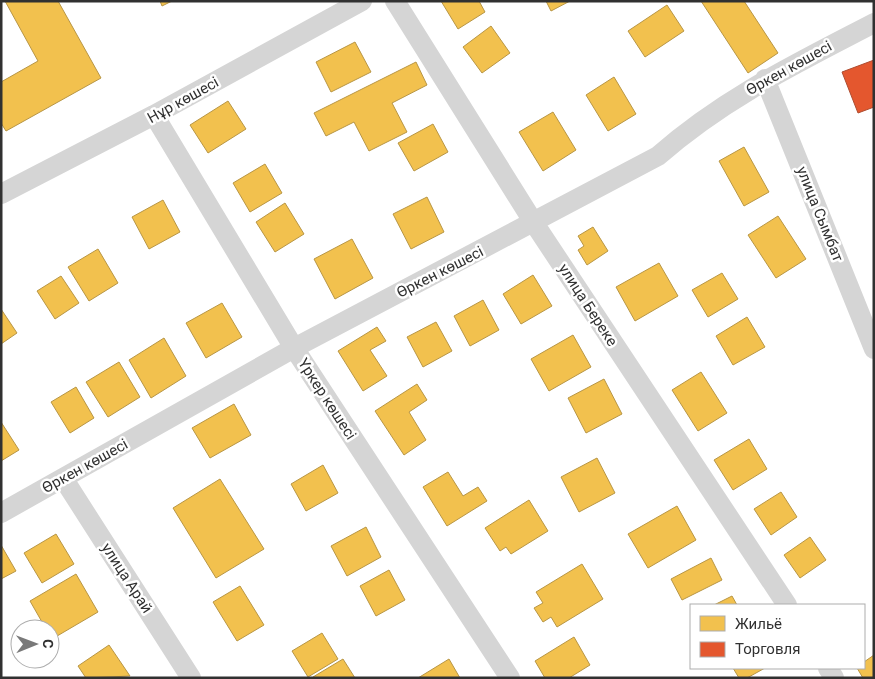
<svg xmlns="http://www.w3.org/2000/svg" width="875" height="679" font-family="Roboto,sans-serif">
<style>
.homes{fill:#f2c14e;stroke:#b89645}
.shops{fill:#e4572e;stroke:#ae4c2f}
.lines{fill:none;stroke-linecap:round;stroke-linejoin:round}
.street{stroke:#d5d5d5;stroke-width:20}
.labels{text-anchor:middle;stroke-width:5;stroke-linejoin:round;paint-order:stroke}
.street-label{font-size:15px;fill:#313131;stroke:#fff}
</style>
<rect width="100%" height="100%" fill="#fff"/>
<!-- homes -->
<path class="homes" d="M5,1H58L101,78L6,131L1,123V82L38,61Z
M160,1H172L162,6Z
M441,1H479L485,12L458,29Z
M546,1H570L551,11Z
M701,1H744L778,53L748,73Z
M667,5L684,31L645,57L628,31Z
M491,26L510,53L482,73L463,47Z
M355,42L371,72L331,92L316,62Z
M416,62L427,85L392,103L407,132L369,151L354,122L326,136L314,113Z
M614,77L636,114L608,131L586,95Z
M228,101L246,129L208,153L190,125Z
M553,112L576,150L543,171L519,132Z
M433,124L448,152L414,171L398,143Z
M744,147L769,192L744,206L719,161Z
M265,164L282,193L250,212L233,183Z
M427,197L444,232L411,249L393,214Z
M163,200L180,232L149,249L132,217Z
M285,203L304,234L275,252L256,222Z
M778,216L806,259L776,278L748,235Z
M593,227L608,251L587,265L578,250L584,246L578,236Z
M352,239L373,278L335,299L314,259Z
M98,249L118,283L89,301L68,267Z
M659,263L678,296L635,321L616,287Z
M722,273L738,299L708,317L692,290Z
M533,275L552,306L521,324L503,294Z
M61,276L79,303L55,319L37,291Z
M483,300L499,330L470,346L454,316Z
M222,303L242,337L206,358L186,323Z
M1,309L17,333L1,344Z
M747,317L765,347L733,365L716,336Z
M436,322L452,351L423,367L407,337Z
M377,327L386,341L370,350L387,376L363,391L338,351Z
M573,335L591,367L549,391L531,359Z
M164,338L186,376L151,398L129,360Z
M119,362L140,397L108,417L86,382Z
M701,372L727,413L698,431L672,390Z
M604,379L622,414L586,433L568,398Z
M417,384L427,400L409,412L426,440L404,455L375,411Z
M76,387L94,418L70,433L51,402Z
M234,404L251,435L210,458L192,428Z
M1,422L19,450L1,461Z
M749,439L767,469L733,490L714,460Z
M597,458L615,493L579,512L561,477Z
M323,465L338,493L306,511L291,484Z
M448,472L463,496L478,487L487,501L447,526L423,487Z
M220,479L264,549L216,578L173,508Z
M781,492L797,517L771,535L754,509Z
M529,500L548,531L511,554L506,547L500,551L485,528Z
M677,506L696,540L648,568L628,534Z
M366,527L381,557L347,576L331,546Z
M56,534L74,564L42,583L24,553Z
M810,537L826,560L800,578L784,555Z
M1,545L16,571L1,579Z
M711,558L722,580L682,600L671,579Z
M582,564L603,599L557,627L551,617L543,622L534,608L543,603L536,592Z
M389,570L405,600L376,616L360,586Z
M76,574L98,612L52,639L50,629H46L30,601Z
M240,586L264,625L237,641L213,602Z
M732,596L737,605H714Z
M322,633L338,659L308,677L292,651Z
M574,637L590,665L569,678H545L535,661Z
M109,645L130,676L86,678L78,666Z
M874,655V678H863L857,668H864V662Z
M343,659L355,678H313V677Z
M449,659L460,678H418Z
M733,668H765L747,678H739Z"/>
<!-- shops -->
<path class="shops" d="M874,60V107L858,113L842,72Z"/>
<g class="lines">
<!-- street -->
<path class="street" d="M395,1L534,223L787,605
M765,79L874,349
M154,115L294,348L510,678
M1,194L154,115L362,1
M63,478L191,678
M1,513L294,348L658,156C724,98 797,63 874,23
M828,668L834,678"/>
</g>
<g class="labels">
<!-- street labels -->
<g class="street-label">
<text transform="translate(789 68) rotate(-29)" y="5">Өркен көшесі</text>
<text transform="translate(183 100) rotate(-29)" y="5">Нұр көшесі</text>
<text transform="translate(820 214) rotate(68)" y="5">улица Сымбат</text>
<text transform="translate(440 272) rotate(-27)" y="5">Өркен көшесі</text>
<text transform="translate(588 305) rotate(57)" y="5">улица Береке</text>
<text transform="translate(327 399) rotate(57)" y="5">Үркер көшесі</text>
<text transform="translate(85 466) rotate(-29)" y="5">Өркен көшесі</text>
<text transform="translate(127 578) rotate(57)" y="5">улица Арай</text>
</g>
</g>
<!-- border -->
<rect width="875" height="679" fill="none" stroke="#313131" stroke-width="5"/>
<!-- legend -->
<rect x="690" y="604" width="175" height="65" fill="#ffffff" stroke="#adadad"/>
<rect x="700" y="616" width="25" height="15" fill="#f2c14e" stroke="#adadad"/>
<text x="735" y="629" font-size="15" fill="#313131">Жильё</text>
<rect x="700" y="642" width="25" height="15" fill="#e4572e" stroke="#adadad"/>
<text x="735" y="654" font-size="15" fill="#313131">Торговля</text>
<!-- north arrow -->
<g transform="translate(35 644) rotate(89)"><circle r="24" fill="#ffffff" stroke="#adadad"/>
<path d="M0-4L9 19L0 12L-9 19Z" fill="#797979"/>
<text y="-8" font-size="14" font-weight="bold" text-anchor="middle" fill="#313131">С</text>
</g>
</svg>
